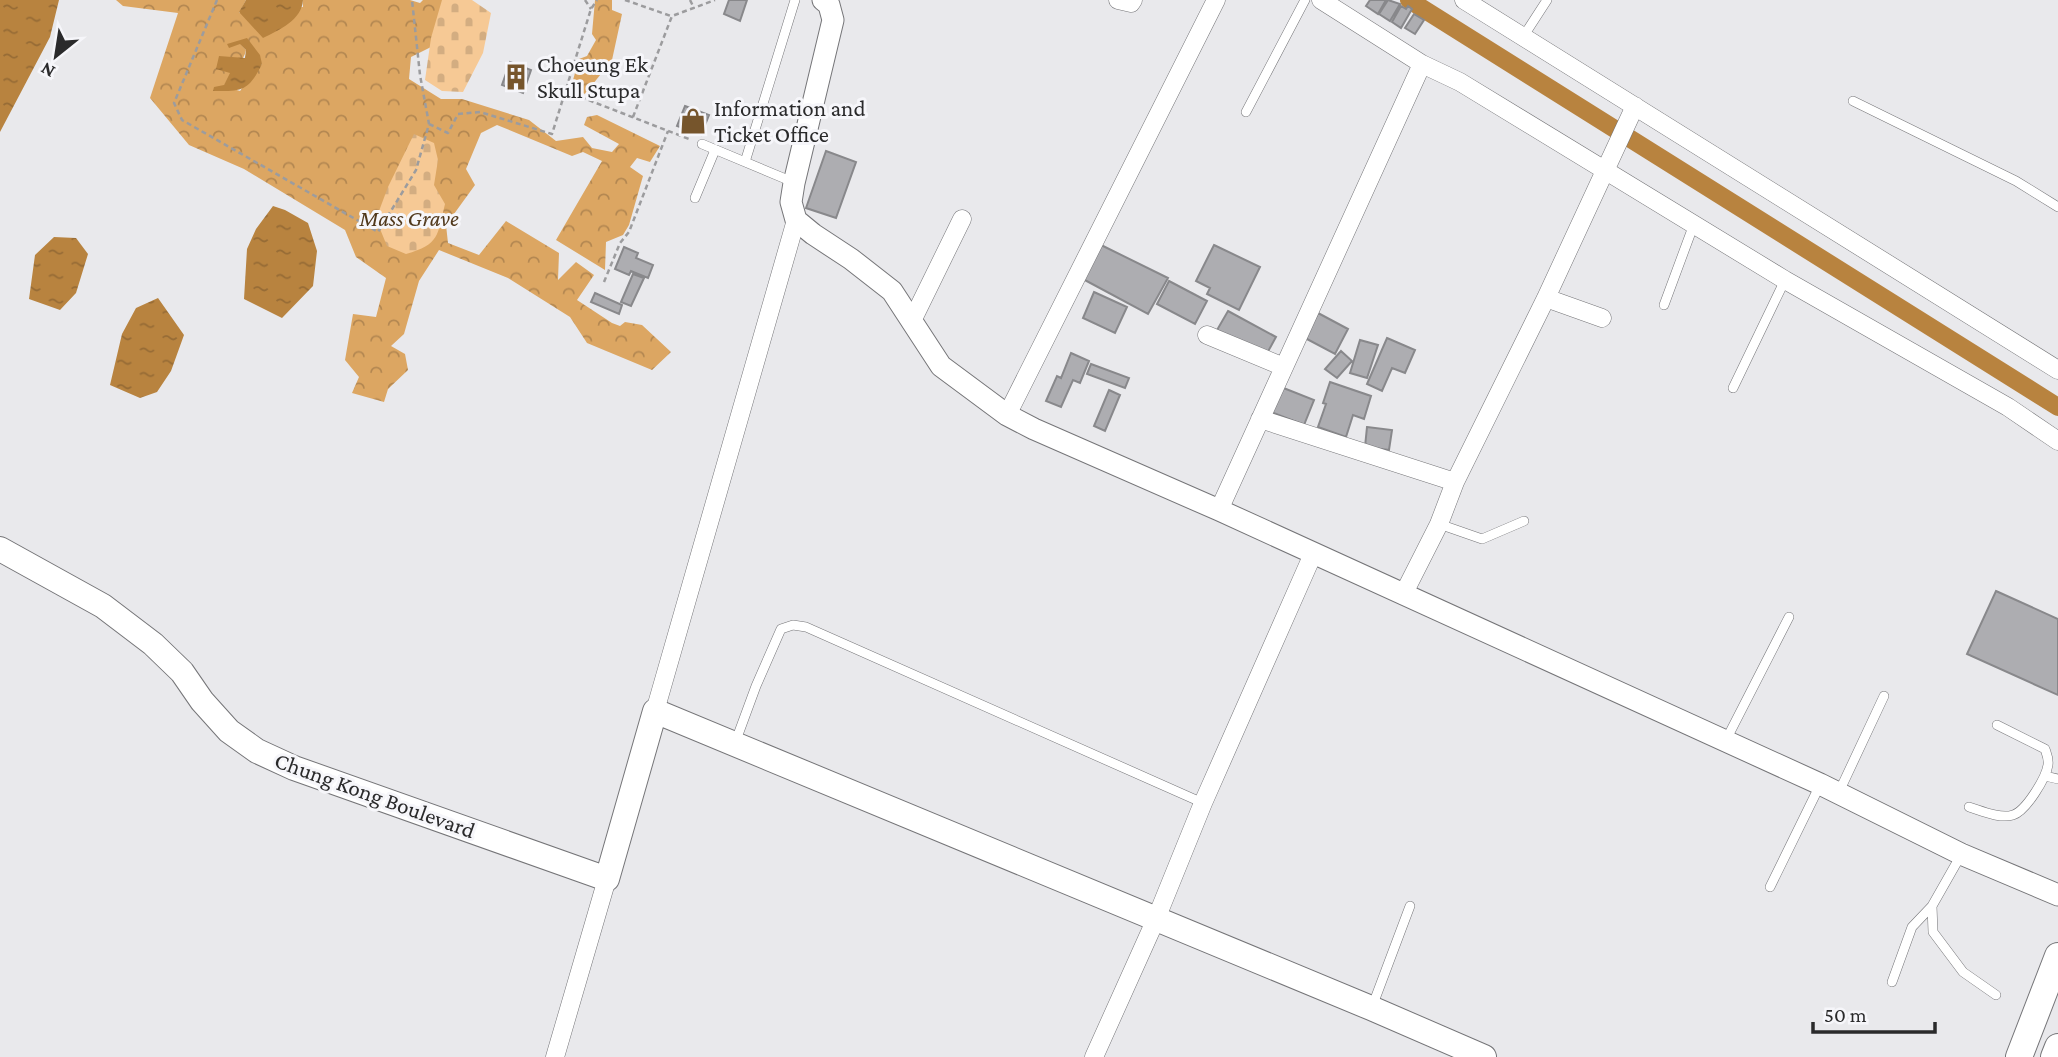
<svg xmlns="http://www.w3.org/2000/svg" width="2058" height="1057" font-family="'Crimson Pro',serif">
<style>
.forest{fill:url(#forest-crowns);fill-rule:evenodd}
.cemetery{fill:url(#cemetery-stones)}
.water{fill:url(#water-ripples)}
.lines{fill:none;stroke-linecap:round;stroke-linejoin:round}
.canal{stroke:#b8833f;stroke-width:18}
.building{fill:#adadb1;stroke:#88888b;stroke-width:2}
.service-casing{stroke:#757578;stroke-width:10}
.minor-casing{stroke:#757578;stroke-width:19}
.tertiary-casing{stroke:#757578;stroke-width:23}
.secondary-casing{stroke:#757578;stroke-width:26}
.primary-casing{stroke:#757578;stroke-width:28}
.path{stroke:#9c9c9e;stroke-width:2.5;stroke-dasharray:5 3.5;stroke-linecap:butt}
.service{stroke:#fff;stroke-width:9}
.minor{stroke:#fff;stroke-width:18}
.tertiary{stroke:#fff;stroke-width:21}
.secondary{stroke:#fff;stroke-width:24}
.primary{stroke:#fff;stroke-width:26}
.labels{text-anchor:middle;stroke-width:6;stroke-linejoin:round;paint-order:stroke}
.poi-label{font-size:23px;fill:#2a2a2b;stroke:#f6f6fa;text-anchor:start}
.park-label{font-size:23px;font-style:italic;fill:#51391c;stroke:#f6f6fa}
.street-label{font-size:23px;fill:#2a2a2b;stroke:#f6f6fa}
</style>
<defs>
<pattern id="forest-crowns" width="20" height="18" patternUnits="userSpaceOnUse" patternTransform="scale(1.75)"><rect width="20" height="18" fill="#dca662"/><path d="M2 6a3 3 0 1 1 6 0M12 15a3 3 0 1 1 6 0" fill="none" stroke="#b38751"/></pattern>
<pattern id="cemetery-stones" width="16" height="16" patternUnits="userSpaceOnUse" patternTransform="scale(1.75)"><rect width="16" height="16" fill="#f6c995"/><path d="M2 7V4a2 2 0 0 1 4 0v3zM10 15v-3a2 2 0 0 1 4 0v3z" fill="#d3ad81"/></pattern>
<pattern id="water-ripples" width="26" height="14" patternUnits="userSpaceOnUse" patternTransform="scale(1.75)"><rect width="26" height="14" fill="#b8833f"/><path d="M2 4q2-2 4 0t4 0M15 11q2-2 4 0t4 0" fill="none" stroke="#966b35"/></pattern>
</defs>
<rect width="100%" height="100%" fill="#e9e9ec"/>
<!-- forest -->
<path class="forest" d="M116,0H246L239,13L303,7V0H410L420,3L423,0H449L435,45L411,57L409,79L441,99H462L529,120L556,141L583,137L592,148L612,152L619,144L584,125L587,117L597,115L660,146L650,162L637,158L630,167L643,176L629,225L623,235L606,242L605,270L556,240L602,161L583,152L572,156L497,125L481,133L466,169L475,185L446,225L448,243L479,255L506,221L559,253L558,280L576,262L594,275L577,300L612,323L620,326L625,322L642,325L671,352L652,370L587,343L570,317L508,278L439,250L419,281L404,334L391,346L405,354L408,370L388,389L384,402L352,393L359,377L345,360L353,314L376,317L386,278L356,257L345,230L244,169L189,145L150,98L178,13L123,6ZM240,44L262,64L240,91L224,86C230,73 244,62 246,50Z
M595,0H612V10L622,14L612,60L585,94L571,87L579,59L587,56L596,40L592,34Z"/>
<!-- cemetery -->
<path class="cemetery" d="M442,0H472L491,13L483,53L463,92L442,91L425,80L431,38Z
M414,134L434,143L438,160L434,185L445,204C437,236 440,244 406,254L387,246L376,219L388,187Z"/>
<!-- water -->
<path class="water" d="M0,0H59L50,37L0,132Z
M246,0H303C302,20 279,30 263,38L239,12Z
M247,38L260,55L262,64C248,92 242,91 213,91L214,87L224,85L230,73L216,69L219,56L245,58L246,50L240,44L229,48L227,44Z
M273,206L285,210L308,223L317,251L313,286L282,318L244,299L247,249L256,229Z
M54,237L76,238L88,254L76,293L60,310L29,299L35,255Z
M158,298L184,335L171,371L157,392L140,398L110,385L122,334L136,308Z"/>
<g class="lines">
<!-- canal -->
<path class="canal" d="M1409,0L2058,407"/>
</g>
<!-- building -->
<path class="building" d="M729,0H747L740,21L724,14Z
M1370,0H1386L1378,14L1366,6Z
M1388,0L1400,4L1390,21L1379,14Z
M1401,6L1406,9L1408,6L1412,9L1401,28L1392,22Z
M1414,14L1424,20L1415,34L1405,28Z
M510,62L531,70L523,93L502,85Z
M685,106L709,115L701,135L677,126Z
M826,151L856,162L836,218L806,208Z
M1099,244L1168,278L1148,314L1081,278Z
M1214,245L1260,267L1239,310L1207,294L1210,288L1196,281Z
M624,247L638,253L636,258L653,265L648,278L631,271L629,275L615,269Z
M633,274L644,278L631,306L621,302Z
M1169,281L1207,301L1195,324L1157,304Z
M1094,292L1127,307L1115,333L1083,318Z
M595,293L622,305L619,314L591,302Z
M1228,311L1276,337L1265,357L1217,330Z
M1318,313L1348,329L1335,354L1305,338Z
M1387,338L1415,350L1405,373L1392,368L1382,391L1367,384Z
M1360,340L1378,345L1367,378L1350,373Z
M1341,351L1352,361L1337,378L1325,369Z
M1071,353L1089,361L1080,383L1073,380L1061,407L1046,401L1057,376L1061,378Z
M1091,364L1129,378L1125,388L1087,374Z
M1330,382L1371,396L1364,419L1353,415L1346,437L1318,427L1326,404L1323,403Z
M1281,387L1314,400L1304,425L1271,412Z
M1109,390L1120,395L1105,431L1094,426Z
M1367,427L1392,430L1389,450L1365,447Z
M1996,591L2058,619V695L1967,654Z"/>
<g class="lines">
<!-- service casing -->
<g class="service-casing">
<path id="service" d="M1523,37L1547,0
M1853,101L2016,181L2058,207
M1246,112L1305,0
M702,144L793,182
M745,162L795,0
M695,198L715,150
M1664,305L1694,224
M1733,388L1785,280
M1439,524L1482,539L1524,521
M1726,740L1789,617
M735,743L756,686L781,629L793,625L806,627L1203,803
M2045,776L2058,779
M1839,792L1884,696
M1969,807C1982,811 2000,819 2013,815C2026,811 2046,778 2048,765C2049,759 2047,755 2045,749L1997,725
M1961,855L1932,906L1933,932L1963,972L1996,995
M1770,887L1820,785
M1892,982L1912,927L1932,906
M1372,1007L1410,906"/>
</g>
<!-- minor casing -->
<g class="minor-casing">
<path id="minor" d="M1118,0L1131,3L1133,0
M1321,0L1422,64L1460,82L1785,280L2008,407L2058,441
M1464,0L2058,370
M1546,298L1602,318
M912,321L962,219
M1207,335L1284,367
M1007,415L1216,0
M1260,419L1455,482
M1219,510L1422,64
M1403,595L1439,524L1455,482L1546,298L1635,106
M655,711L796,220
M555,1057L607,879
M1094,1057L1156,919L1203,803L1313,554"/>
</g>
<!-- tertiary casing -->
<g class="tertiary-casing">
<path id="tertiary" d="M823,0L829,5L833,20L794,183L791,202L796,220L813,234L851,259L892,291L941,366L1007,415L1034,429L1219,510L1820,784L1961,854L2058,895"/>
</g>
<!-- secondary casing -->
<g class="secondary-casing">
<path id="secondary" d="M0,549L103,606L153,644L182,672L202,701L229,731L257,751L294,768L607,879L655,711L1371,1008L1484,1057"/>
</g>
<!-- primary casing -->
<g class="primary-casing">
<path id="primary" d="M2019,1057L2058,956
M2054,1057L2058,1047"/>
</g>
<!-- path -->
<path class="path" d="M217,0L174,103L182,120L378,232L416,170L429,124L420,75L412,0
M585,0L591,9
M625,0L671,16
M690,0L694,8
M565,91L689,139
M633,117L672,16L715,0
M429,124L448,133L458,114L480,112L552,134L591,9L597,0
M604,282L620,243L629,232L668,131"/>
<!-- service -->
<use href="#service" class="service"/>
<!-- minor -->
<use href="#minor" class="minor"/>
<!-- tertiary -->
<use href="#tertiary" class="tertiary"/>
<!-- secondary -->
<use href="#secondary" class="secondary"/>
<!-- primary -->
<use href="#primary" class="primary"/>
</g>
<!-- icons -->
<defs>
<g id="building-bare" transform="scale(2.1)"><path d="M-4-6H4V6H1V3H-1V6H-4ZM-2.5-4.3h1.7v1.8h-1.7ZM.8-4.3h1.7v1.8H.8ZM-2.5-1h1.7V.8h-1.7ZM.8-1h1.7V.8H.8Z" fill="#76552c" stroke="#f6f6fa" stroke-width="2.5" paint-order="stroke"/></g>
<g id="shop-bare" transform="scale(2.1)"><path d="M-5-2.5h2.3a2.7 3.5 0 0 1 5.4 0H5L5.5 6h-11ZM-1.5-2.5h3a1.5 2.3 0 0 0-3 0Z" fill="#76552c" stroke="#f6f6fa" stroke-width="2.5" paint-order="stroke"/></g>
</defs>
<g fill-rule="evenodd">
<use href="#building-bare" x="516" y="77"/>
<use href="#shop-bare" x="693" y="121"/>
</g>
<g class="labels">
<!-- poi labels -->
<g class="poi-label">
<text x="537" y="72">Choeung Ek<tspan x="537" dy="26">Skull Stupa</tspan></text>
<text x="714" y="116">Information and<tspan x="714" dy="26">Ticket Office</tspan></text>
</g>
<!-- park labels -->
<g class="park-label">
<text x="409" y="226">Mass Grave</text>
</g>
<!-- street labels -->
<g class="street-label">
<text transform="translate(375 795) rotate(20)" y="8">Chung Kong Boulevard</text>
</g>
</g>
<!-- north arrow -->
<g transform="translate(56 56) rotate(210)" stroke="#f6f6fa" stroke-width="5" paint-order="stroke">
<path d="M0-5L12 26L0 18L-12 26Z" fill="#2a2a2b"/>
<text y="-10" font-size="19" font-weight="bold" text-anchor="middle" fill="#2a2a2b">N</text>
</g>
<!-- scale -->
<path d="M1813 1022v10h122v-10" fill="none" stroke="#2a2a2b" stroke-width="3.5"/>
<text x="1824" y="1022" font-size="21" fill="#2a2a2b" stroke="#f6f6fa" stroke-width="5" paint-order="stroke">50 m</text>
</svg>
